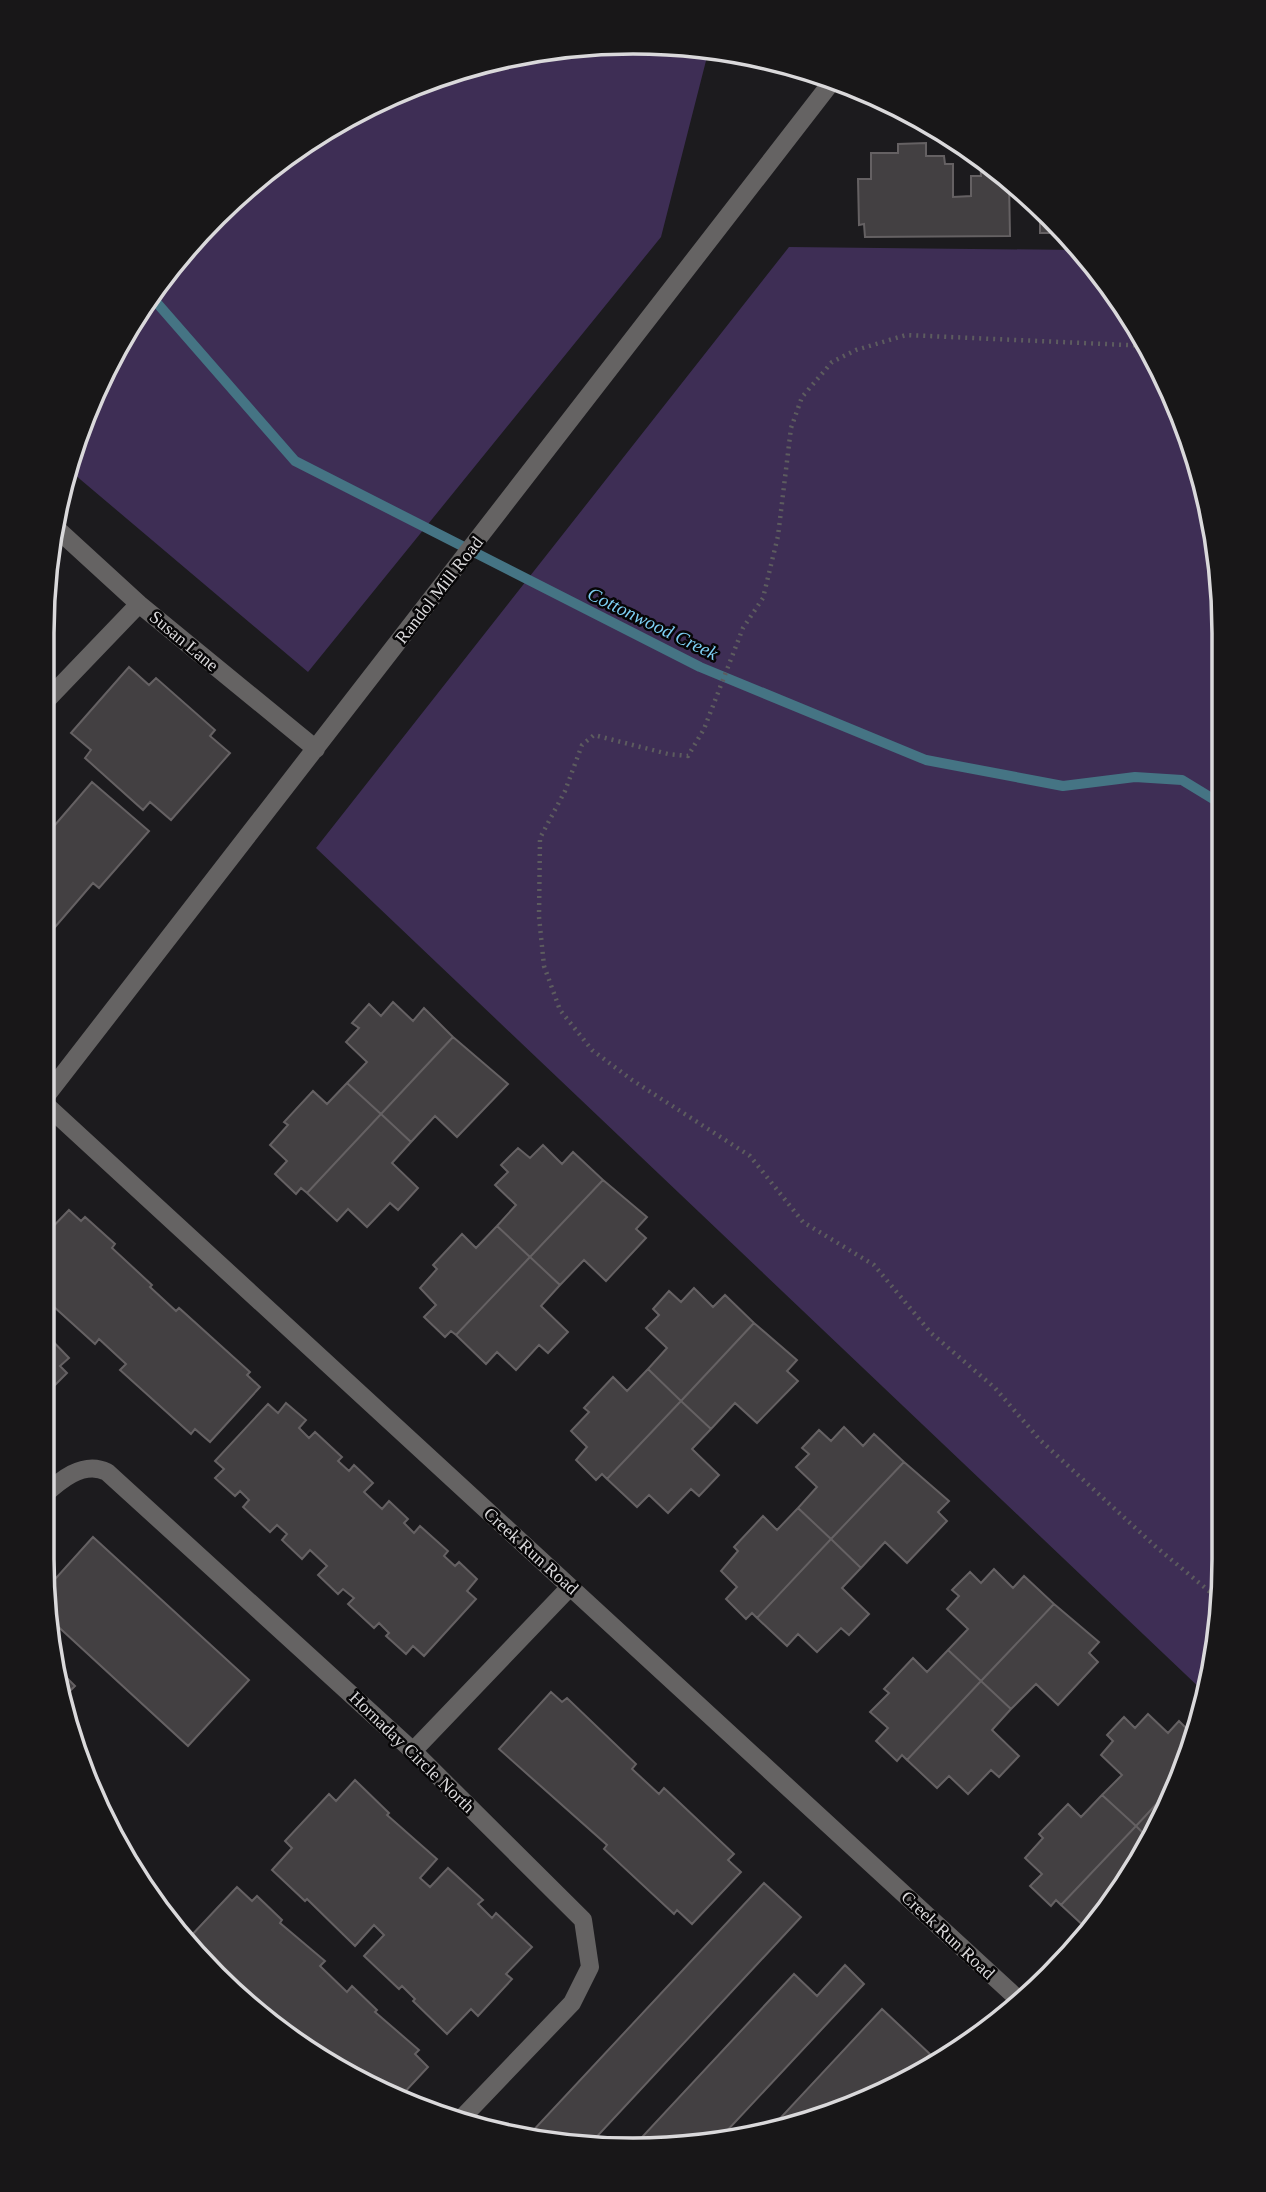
<svg xmlns="http://www.w3.org/2000/svg" width="1266" height="2192" font-family="Georgia,serif">
<style>
.green{fill:#3e2e55}
.lines{fill:none;stroke-linecap:round;stroke-linejoin:round}
.stream{stroke:#457484;stroke-width:10}
.building{fill:#434042;stroke:#656163;stroke-width:2}
.path{stroke:#5d5c5f;stroke-width:4.5;stroke-dasharray:2 5;stroke-linecap:butt}
.minor{stroke:#656363;stroke-width:18}
.labels{text-anchor:middle;stroke-width:5;stroke-linejoin:round;paint-order:stroke}
.street-label{font-size:18px;fill:#dad9db;stroke:#070607}
.water-label{font-size:19px;font-style:italic;fill:#7ed0f5;stroke:#070607}
.rim{fill:none;stroke:#dad9db;stroke-width:3.5}
</style>
<rect width="100%" height="100%" fill="#1c1b1e"/>
<!-- green -->
<path class="green" d="M633,42L709,49L661,237L308,672L68,469L74,443L141,305L215,215L304,142L406,87L476,66L517,53Z
M789,247L1078,250L1145,337L1193,443L1223,594V1598L1204,1692L316,848Z"/>
<g class="lines">
<!-- stream -->
<path class="stream" d="M150,295L295,461L700,667L926,760L1063,786L1135,777L1182,780L1223,805"/>
</g>
<!-- building -->
<path class="building" d="M926,143V156H944L945,164H953V197L971,196V176H981L980,157L1009,181L1010,236L865,237L864,224L859,225L858,179H871V153H898V144Z
M1040,206L1051,215L1065,233H1040Z
M129,667L149,685L156,678L215,730L210,736L230,753L171,820L150,802L143,810L85,758L91,750L71,733Z
M92,782L149,831L99,888L93,883L43,941V829L48,833Z
M393,1002L413,1021L424,1008L453,1037L381,1114L347,1083L367,1062L346,1042L359,1028L352,1023L369,1004L381,1016Z
M453,1037L508,1084L457,1137L435,1116L411,1142L381,1114Z
M347,1083L381,1114L307,1193L301,1188L296,1194L275,1174L287,1161L270,1145L288,1125L284,1122L313,1091L327,1104Z
M381,1114L411,1142L392,1163L418,1188L398,1210L390,1203L367,1227L348,1209L337,1221L307,1193Z
M543,1145L562,1164L573,1152L603,1180L530,1257L497,1226L516,1205L495,1185L508,1172L501,1165L518,1148L530,1158Z
M603,1180L647,1217L636,1229L646,1238L606,1281L584,1260L560,1285L530,1257Z
M69,1210L81,1221L85,1217L115,1244L112,1248L152,1285L150,1287L176,1311L179,1308L250,1372L247,1375L260,1387L210,1442L195,1429L191,1434L120,1370L126,1364L99,1339L95,1344L42,1296V1238Z
M497,1226L530,1257L456,1335L451,1331L445,1337L424,1317L436,1305L420,1288L437,1269L433,1265L462,1234L476,1248Z
M530,1257L560,1285L541,1306L568,1332L548,1353L539,1345L516,1370L497,1352L486,1364L456,1335Z
M694,1288L713,1307L725,1295L754,1323L681,1401L648,1369L667,1348L646,1328L659,1315L653,1309L669,1291L681,1302Z
M754,1323L797,1360L787,1371L798,1381L757,1423L735,1403L711,1429L681,1401Z
M42,1330L69,1358L60,1366L67,1373L49,1391L45,1387L42,1390Z
M648,1369L681,1401L607,1479L602,1474L596,1480L576,1460L587,1447L571,1431L589,1412L584,1408L613,1377L627,1391Z
M681,1401L711,1429L692,1449L719,1475L699,1496L691,1489L668,1513L649,1495L637,1507L607,1479Z
M286,1403L306,1420L299,1428L309,1438L315,1432L342,1457L338,1461L349,1471L354,1465L373,1483L364,1492L382,1509L389,1501L408,1519L404,1523L414,1533L420,1526L448,1551L444,1556L455,1566L459,1562L477,1579L467,1591L476,1599L424,1656L413,1646L406,1654L386,1636L389,1633L379,1623L374,1628L348,1604L354,1598L343,1589L338,1594L318,1575L327,1566L310,1550L302,1559L282,1540L287,1534L277,1525L270,1532L243,1507L249,1500L240,1491L235,1496L215,1478L224,1469L215,1461L268,1404L278,1413Z
M844,1427L863,1446L874,1434L904,1462L831,1539L798,1508L817,1487L796,1467L809,1454L802,1448L819,1430L831,1441Z
M904,1462L949,1501L938,1512L947,1521L907,1563L885,1542L861,1568L831,1539Z
M798,1508L831,1539L757,1618L752,1613L746,1619L726,1599L737,1587L721,1571L738,1551L734,1547L763,1516L777,1530Z
M93,1537L249,1680L188,1746L52,1621L47,1588Z
M831,1539L861,1568L842,1588L869,1614L849,1635L841,1628L817,1652L798,1634L787,1646L757,1618Z
M994,1569L1013,1588L1024,1576L1054,1604L981,1681L948,1650L968,1629L947,1609L959,1596L952,1590L970,1572L981,1583Z
M1054,1604L1099,1642L1089,1653L1098,1662L1058,1705L1036,1684L1011,1709L981,1681Z
M948,1650L981,1681L907,1760L902,1755L897,1761L876,1741L888,1728L870,1712L889,1693L884,1689L913,1658L927,1672Z
M60,1671L75,1686L65,1696Z
M981,1681L1011,1709L992,1730L1019,1756L999,1777L991,1770L968,1794L949,1776L937,1788L907,1760Z
M551,1692L562,1702L567,1698L636,1764L632,1769L659,1794L664,1788L734,1854L728,1860L741,1872L692,1924L677,1910L674,1914L604,1849L607,1845L499,1749Z
M1148,1714L1168,1733L1179,1721L1195,1737L1193,1749L1175,1784L1136,1826L1102,1795L1122,1775L1101,1755L1113,1741L1107,1735L1124,1717L1135,1728Z
M355,1780L389,1813L387,1815L437,1859L420,1878L430,1887L448,1868L483,1900L478,1904L492,1918L496,1913L532,1947L506,1974L512,1979L478,2016L471,2009L447,2034L413,2001L415,1999L402,1986L399,1989L364,1956L384,1935L374,1925L355,1946L307,1899L305,1901L272,1870L292,1848L285,1841L329,1794L336,1801Z
M1175,1784L1149,1839L1136,1826Z
M1102,1795L1136,1826L1061,1905L1056,1900L1051,1906L1030,1886L1042,1874L1025,1858L1043,1838L1039,1834L1068,1804L1081,1817Z
M1136,1826L1149,1839L1125,1887L1086,1928L1061,1905Z
M764,1883L801,1917L590,2144L528,2136Z
M237,1887L252,1901L257,1896L282,1920L280,1923L325,1961L320,1966L347,1992L352,1986L377,2010L375,2012L419,2050L415,2054L428,2067L402,2095L304,2050L188,1939Z
M845,1965L864,1984L723,2135L630,2150L794,1974L817,1996Z
M882,2009L930,2054L917,2068L823,2119L772,2127Z"/>
<g class="lines">
<!-- path -->
<path class="path" d="M1149,346L906,335L856,350L832,362L802,397L791,428L778,536L763,598L743,628L704,729L688,756L668,754L594,735L582,745L565,791L540,838L539,917L544,966L560,1010L592,1050L632,1080L750,1156L803,1222L874,1265L931,1333L995,1388L1040,1440L1155,1546L1222,1602"/>
<!-- minor -->
<path class="minor" d="M56,528L139,604L316,749
M43,704L139,604
M43,1100L834,79
M43,1102L1019,2000
M42,1497C59,1481 83,1460 107,1472L413,1751L583,1920L590,1967L572,2003L459,2121
M413,1751L570,1587"/>
</g>
<g class="labels">
<!-- street labels -->
<g class="street-label">
<text transform="translate(439 590) rotate(-52)" y="6">Randol Mill Road</text>
<text transform="translate(184 641) rotate(40)" y="6">Susan Lane</text>
<text transform="translate(531 1551) rotate(42)" y="6">Creek Run Road</text>
<text transform="translate(412 1752) rotate(44)" y="6">Hornaday Circle North</text>
<text transform="translate(948 1935) rotate(43)" y="6">Creek Run Road</text>
</g>
<!-- water labels -->
<g class="water-label">
<text transform="translate(653 623) rotate(26)" y="7">Cottonwood Creek</text>
</g>
</g>
<!-- crop -->
<path d="M0 0H1266V2192H0ZM633 54H633A579 579 0 0 1 1212 633V1559A579 579 0 0 1 633 2138H633A579 579 0 0 1 54 1559V633A579 579 0 0 1 633 54Z" fill="#181718" fill-rule="evenodd"/>
<path class="rim" d="M633 54H633A579 579 0 0 1 1212 633V1559A579 579 0 0 1 633 2138H633A579 579 0 0 1 54 1559V633A579 579 0 0 1 633 54Z"/>
</svg>
